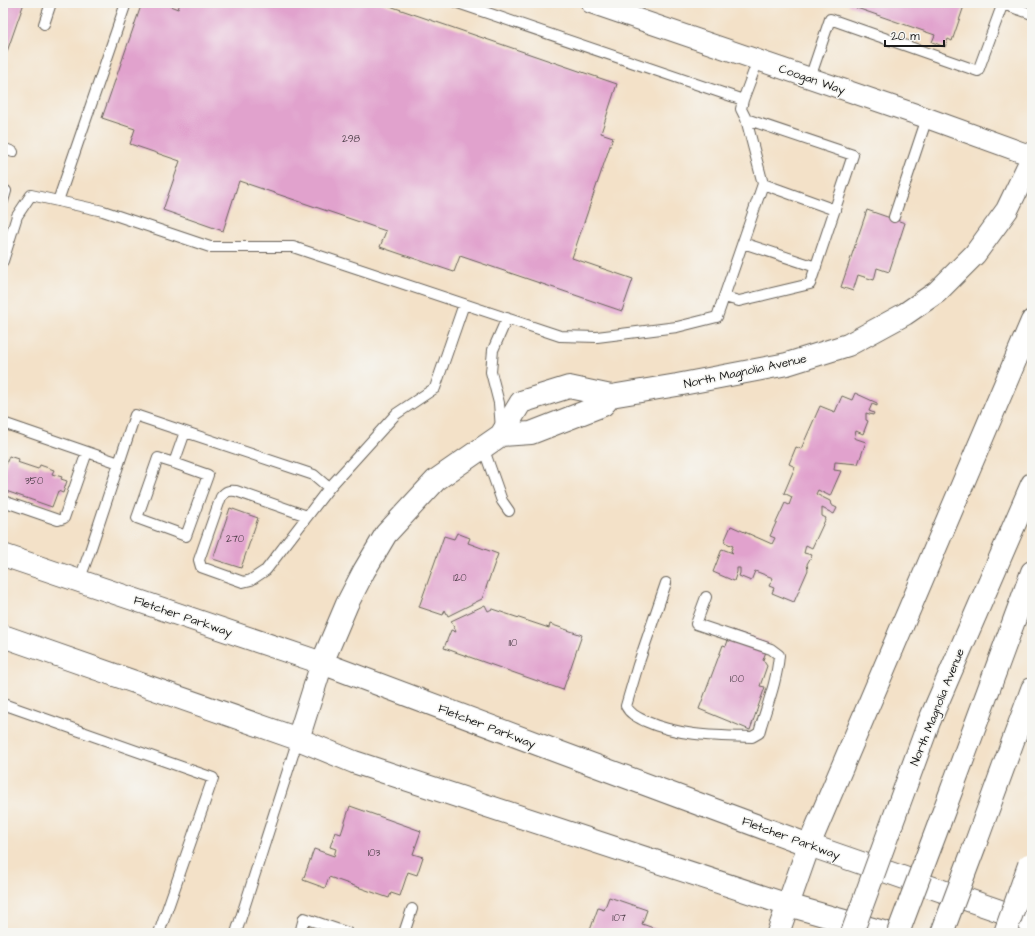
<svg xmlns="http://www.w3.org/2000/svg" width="1035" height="936" font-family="'Architects Daughter',sans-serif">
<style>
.building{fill:#e1a2cd}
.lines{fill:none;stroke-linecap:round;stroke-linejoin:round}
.service-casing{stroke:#676158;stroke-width:12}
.minor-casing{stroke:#676158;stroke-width:22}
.primary-casing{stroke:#676158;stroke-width:24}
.motorway-casing{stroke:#676158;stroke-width:24}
.service{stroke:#fff;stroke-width:10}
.minor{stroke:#fff;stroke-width:20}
.primary{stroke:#fff;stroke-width:22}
.motorway{stroke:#fff;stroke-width:22}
.motorway-bridge-casing{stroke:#676158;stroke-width:24;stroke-linecap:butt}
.motorway-bridge{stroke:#fff;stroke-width:22}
.labels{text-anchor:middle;stroke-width:3;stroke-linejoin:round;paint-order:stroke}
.number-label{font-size:10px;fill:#4d3e48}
.street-label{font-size:12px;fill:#1c1c1c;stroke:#f6f6f2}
</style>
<rect width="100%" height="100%" fill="#f6f6f2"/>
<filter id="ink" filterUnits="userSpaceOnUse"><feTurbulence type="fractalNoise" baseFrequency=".025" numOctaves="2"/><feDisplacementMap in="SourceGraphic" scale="8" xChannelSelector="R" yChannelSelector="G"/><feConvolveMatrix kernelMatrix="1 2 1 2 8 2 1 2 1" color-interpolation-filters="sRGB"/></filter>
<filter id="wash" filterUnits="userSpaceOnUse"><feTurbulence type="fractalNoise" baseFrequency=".012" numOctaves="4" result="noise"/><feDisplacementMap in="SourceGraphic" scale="16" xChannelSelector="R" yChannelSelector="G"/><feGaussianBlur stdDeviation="0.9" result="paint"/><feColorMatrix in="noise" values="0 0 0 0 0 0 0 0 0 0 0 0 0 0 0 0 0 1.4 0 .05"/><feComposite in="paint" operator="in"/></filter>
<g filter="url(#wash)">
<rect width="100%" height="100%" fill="#f3e1c8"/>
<g id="blocks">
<!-- building -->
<path class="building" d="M3,3H24L3,63Z
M142,3H162L178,9L180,3H381L617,84L601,133L613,137L572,258L633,279L622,311L460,256L454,272L380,247L386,231L239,181L223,231L163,210L180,161L130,144L135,129L102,118Z
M849,3H965L952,41L948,39L945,47L932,42L935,35L848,5Z
M867,210L905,223L889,272L877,268L874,280L858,275L853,291L841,287Z
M855,393L877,403V406L872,404L869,411L874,413L873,415L866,413V420L868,421L863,434L856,431L854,438L866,442L858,464L835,462L834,470L841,471L830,496L818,490L816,494L830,501L831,505L837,508L834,514L822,508V516L826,518L812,548L806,545L804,553L812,555L807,564L808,570L794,602L772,593L774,588L769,586L773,578L755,571L751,581L739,576L740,573V568H737V572L734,581L713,572L722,549L733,553L731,551L733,546L724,542L731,526L772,544L775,538L770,536L785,503L789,505L792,497L784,493L795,467L789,464L796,447L801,449L820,406L835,412L842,396L852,400Z
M9,456L18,459L17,462L38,469L40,465L54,470L52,474L62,477L61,479L67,481L63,493L58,491L52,507L3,490V472Z
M230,508L258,518L241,568L213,559Z
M457,533L470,538L468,543L498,554L482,599L448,616L445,610L443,615L419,607L444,536L454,539Z
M485,605L488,611L492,609L549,628L550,624L582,635L563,690L444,648L451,630L456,632L451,621Z
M732,630L769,643L763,660L767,666L760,686L765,687L750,730L699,709L723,645L726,646Z
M350,806L421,831L413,854L423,857L417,875L408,872L400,896L391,893L389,898L329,877L325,888L303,880L314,849L334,856L336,849L330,847L335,832L341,834Z
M609,897L647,910L642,924L668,933H589L598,908L604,910Z"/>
</g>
</g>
<g filter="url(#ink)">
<use href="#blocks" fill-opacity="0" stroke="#676158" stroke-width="1"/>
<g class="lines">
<!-- service casing -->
<g class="service-casing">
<path id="service" d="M458,3L743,100
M1003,4L1032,14
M44,24L51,3
M810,78L830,19L978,71L1003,3
M3,148L13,152
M763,184L835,210
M3,190L6,191L3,201
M58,201L126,3
M894,217L927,118
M743,243L816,267
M3,261L17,216L31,195L103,211L210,247H293L560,336L597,337L677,327L717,317L763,184L746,119L741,109L743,100L758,60
M724,297L739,301L810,284L853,155L746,119
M3,423L119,463
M501,429L499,403L491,372L493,350L507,318
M483,447L502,501L509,511
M174,463L208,475L186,536L137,518L158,458L174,463L185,432
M3,501L58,520L64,518L87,452
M307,516L236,491C229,490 226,491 221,497L199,560L201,567L243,582L251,580L266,570L329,488
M79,581L90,551L135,415L314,475L329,488L396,414L435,388L464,304
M666,583L638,665L626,706C630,714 637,717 645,721C678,736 716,736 752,737L759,733L761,726C768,703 777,680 779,655L771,649L696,624L706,597
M3,704L213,778L159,933
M236,933L298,739
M300,933L304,918L348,933
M404,933L412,909"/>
</g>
<!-- minor casing -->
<g class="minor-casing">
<path id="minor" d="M591,3L927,118L1032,156"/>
</g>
<!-- primary casing -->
<g class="primary-casing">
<path id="primary" d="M501,435L531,433L603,405L611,396
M3,555L322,663L556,751L809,845L1032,922
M3,636L298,739L354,762L788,905L887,933
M298,739L322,663L347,604L364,571L386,534L436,480L501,435L521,402L569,387L611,396L677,385L787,364L848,345L905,314L937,292L975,254L1007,210L1032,158"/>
</g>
<!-- motorway casing -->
<g class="motorway-casing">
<path id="motorway" d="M899,804L929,722L1032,484
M939,824L1032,572
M975,845L1032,689
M778,933L809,845L1032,321"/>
</g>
<!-- service -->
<use href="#service" class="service"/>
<!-- minor -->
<use href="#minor" class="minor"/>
<!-- primary -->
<use href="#primary" class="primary"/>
<!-- motorway -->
<use href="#motorway" class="motorway"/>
<!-- motorway-bridge casing -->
<g class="motorway-bridge-casing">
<path id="motorway-bridge" d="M852,933L899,804
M898,933L939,824
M942,933L975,845
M1005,933L1029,865"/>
</g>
<!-- motorway-bridge -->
<use href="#motorway-bridge" class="motorway-bridge"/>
</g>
</g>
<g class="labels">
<!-- number labels -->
<g class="number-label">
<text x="351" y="142">298</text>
<text x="34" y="484">350</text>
<text x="235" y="542">270</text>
<text x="460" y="581">120</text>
<text x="513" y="646">110</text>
<text x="737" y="682">100</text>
<text x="374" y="856">103</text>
<text x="619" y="921">107</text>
</g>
<!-- street labels -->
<g class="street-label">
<text transform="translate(812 79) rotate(19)" y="4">Coogan Way</text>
<text transform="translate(745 371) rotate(-12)" y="4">North Magnolia Avenue</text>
<text transform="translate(183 616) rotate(19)" y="4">Fletcher Parkway</text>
<text transform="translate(937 707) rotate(-68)" y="4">North Magnolia Avenue</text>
<text transform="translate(487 726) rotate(21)" y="4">Fletcher Parkway</text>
<text transform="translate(791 838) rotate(20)" y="4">Fletcher Parkway</text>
</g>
</g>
<!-- margin -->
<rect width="1035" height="936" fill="none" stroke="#f6f6f2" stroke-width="16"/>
<!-- scale -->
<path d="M885 40v6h59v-6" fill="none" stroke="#1c1c1c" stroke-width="2"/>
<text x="891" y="40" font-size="12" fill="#1c1c1c" stroke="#f6f6f2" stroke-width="3" paint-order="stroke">20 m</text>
</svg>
